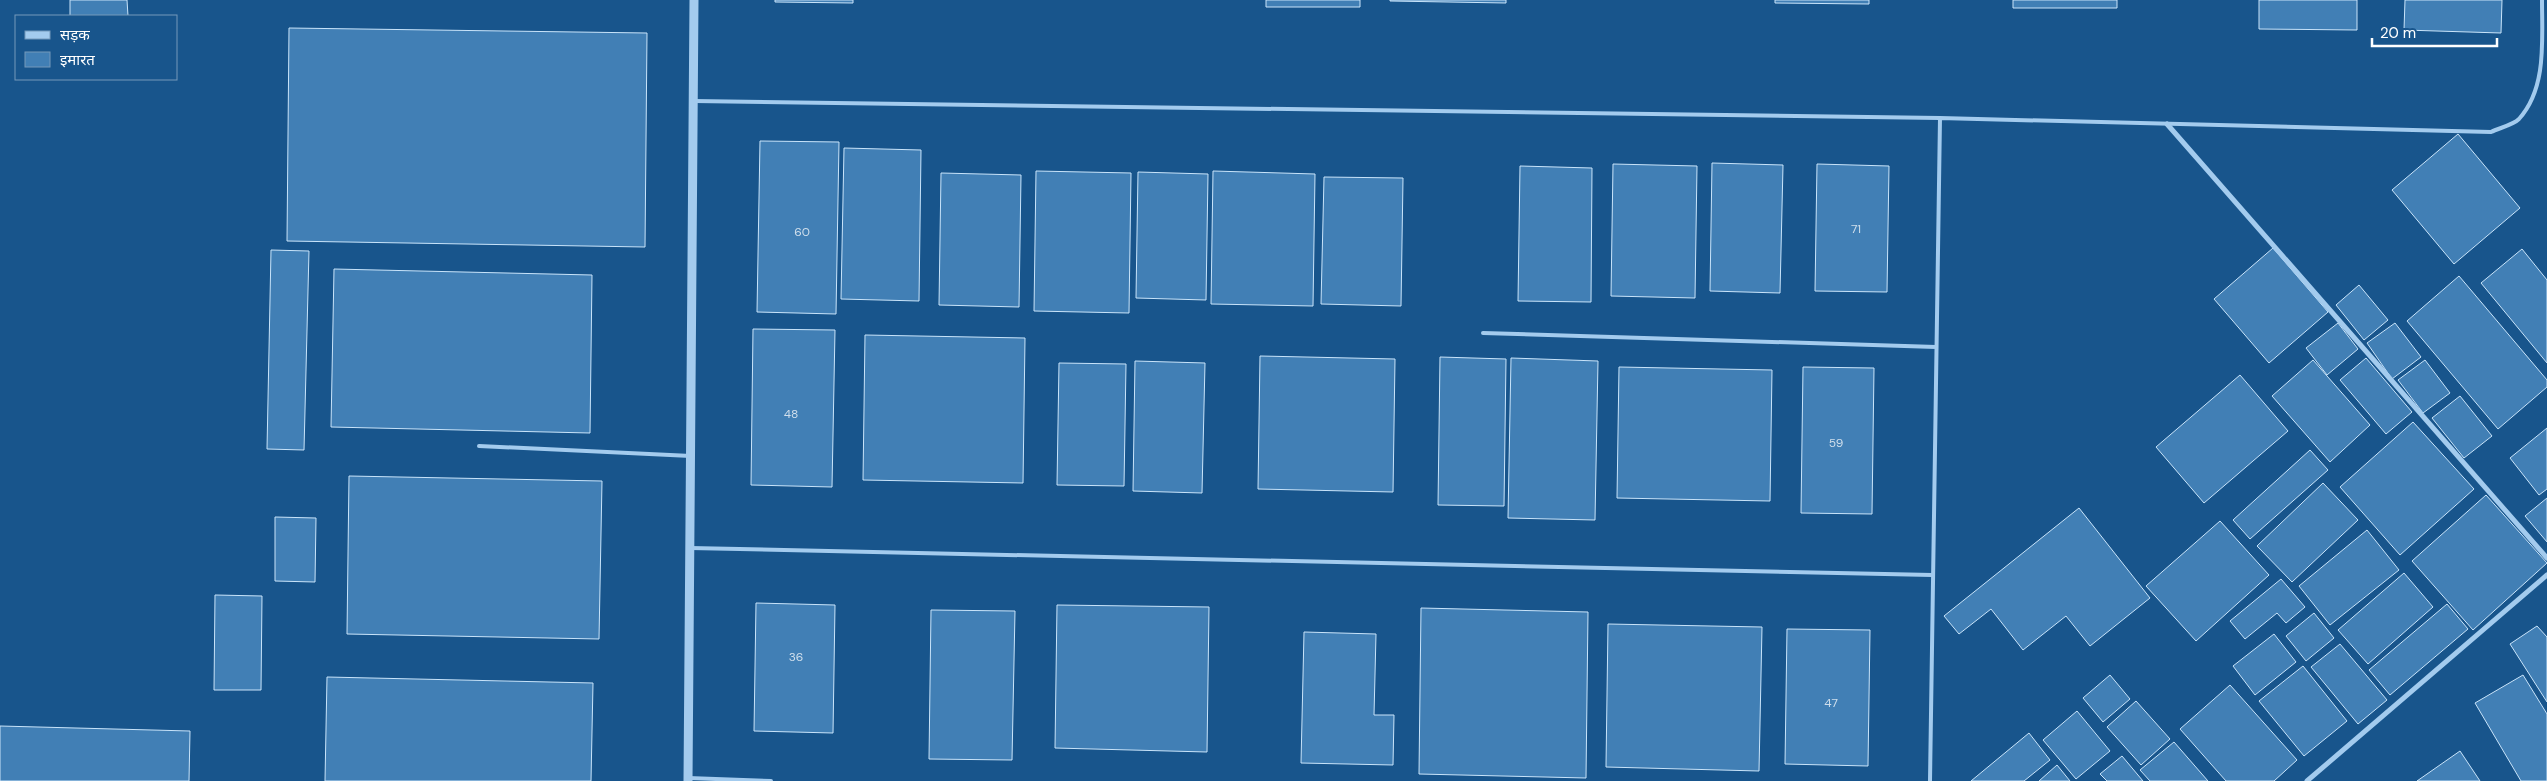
<svg xmlns="http://www.w3.org/2000/svg" width="2547" height="781" font-family="'DM Sans','Noto Sans Devanagari',sans-serif">
<style>
.building{fill:#417fb5;stroke:#c9e4fa}
.lines{fill:none;stroke-linecap:round;stroke-linejoin:round}
.service{stroke:#a3cbee;stroke-width:4}
.minor{stroke:#a3cbee;stroke-width:5}
.tertiary{stroke:#a3cbee;stroke-width:9}
.labels{text-anchor:middle;stroke-width:4;stroke-linejoin:round;paint-order:stroke}
.number-label{font-size:12px;fill:#d0dfec}
</style>
<rect width="100%" height="100%" fill="#18558c"/>
<!-- building -->
<path class="building" d="M70,0H127L128,16H70Z
M775,0H853V3L775,2Z
M1266,0H1360V7H1266Z
M1390,0H1506V3L1390,1Z
M1775,0H1869V4L1775,3Z
M2013,0H2117V8H2013Z
M2259,0H2357V30L2259,29Z
M2405,0H2502L2501,33L2404,30Z
M289,28L647,33L645,247L287,241Z
M2458,134L2520,208L2454,264L2392,190Z
M760,141L839,142L836,314L757,312Z
M844,148L921,150L919,301L841,299Z
M1712,163L1783,165L1780,293L1710,291Z
M1613,164L1697,166L1695,298L1611,296Z
M1817,164L1889,166L1887,292L1815,291Z
M1520,166L1592,168L1591,302L1518,301Z
M1036,171L1131,173L1129,313L1034,311Z
M1213,171L1315,174L1313,306L1211,304Z
M1138,172L1208,174L1206,300L1136,298Z
M941,173L1021,175L1019,307L939,305Z
M1324,177L1403,178L1401,306L1321,304Z
M2273,248L2328,312L2269,363L2214,299Z
M2522,249L2547,280V363L2481,283Z
M271,250L309,251L304,450L267,449Z
M334,269L592,275L590,433L331,427Z
M2459,276L2547,380V387L2498,429L2407,321Z
M2359,285L2388,320L2364,340L2336,305Z
M2338,323L2358,349L2327,375L2306,348Z
M2395,323L2421,357L2392,379L2367,343Z
M753,329L835,330L832,487L751,485Z
M865,335L1025,338L1023,483L863,480Z
M1260,356L1395,359L1393,492L1258,489Z
M1440,357L1506,359L1504,506L1438,505Z
M1511,358L1598,361L1595,520L1508,518Z
M2366,358L2412,412L2386,434L2340,380Z
M2313,360L2370,425L2330,462L2272,396Z
M2425,360L2450,393L2423,413L2398,380Z
M1135,361L1205,363L1202,493L1133,491Z
M1059,363L1126,364L1124,486L1057,485Z
M1619,367L1772,370L1770,501L1617,498Z
M1803,367L1874,368L1872,514L1801,513Z
M2240,375L2288,431L2204,503L2156,447Z
M2460,396L2492,436L2464,458L2432,418Z
M2413,422L2474,489L2400,555L2340,487Z
M2547,428V489L2539,495L2510,458Z
M2310,450L2328,470L2250,539L2233,520Z
M349,476L602,481L599,639L347,634Z
M2323,483L2358,520L2292,582L2257,546Z
M2486,495L2547,563L2473,630L2412,561Z
M2547,498V542L2525,516Z
M2079,508L2150,598L2090,646L2066,616L2023,650L1991,609L1959,634L1944,616Z
M275,517L316,518L315,582L275,581Z
M2220,521L2269,575L2196,641L2146,586Z
M2367,530L2399,570L2330,625L2299,586Z
M2404,573L2433,607L2368,664L2338,630Z
M2281,579L2305,607L2286,623L2277,613L2245,639L2230,621Z
M215,595L262,596L261,690H214Z
M756,603L835,605L833,733L754,731Z
M2447,604L2468,629L2390,695L2369,670Z
M1057,605L1209,607L1207,752L1055,748Z
M1421,608L1588,612L1586,778L1419,774Z
M931,610L1015,611L1012,760L929,759Z
M2314,613L2334,638L2306,661L2286,636Z
M1608,624L1762,627L1759,771L1606,767Z
M2537,626L2547,637V702L2510,644Z
M1787,629L1870,630L1868,766L1785,764Z
M1304,632L1376,634L1374,715H1394L1393,765L1301,763Z
M2274,634L2296,662L2255,695L2233,666Z
M2340,644L2387,700L2358,724L2311,667Z
M2303,666L2347,721L2304,756L2259,701Z
M2110,675L2130,699L2103,722L2083,698Z
M2523,675L2547,714V781H2521L2475,703Z
M327,677L593,683L591,781H325Z
M2230,685L2297,760L2274,781H2226L2180,729Z
M2136,701L2170,739L2141,765L2107,727Z
M2077,711L2110,751L2076,779L2043,740Z
M0,726L190,731L189,781H0Z
M2029,733L2050,760L2024,781H1971Z
M2174,742L2208,781H2150L2140,770Z
M2460,751L2480,781H2417Z
M2122,756L2143,781H2107L2100,774Z
M2057,765L2070,781H2039Z"/>
<g class="lines">
<!-- service -->
<path class="service" d="M694,101L1940,118L2491,132C2499,128 2513,125 2519,119C2547,88 2542,40 2542,0
M1483,333L1936,347
M479,446L691,456
M690,548L1932,575
M688,778L771,781
M1930,781L1940,118"/>
<!-- minor -->
<path class="minor" d="M2167,124L2547,558
M2307,781L2547,575"/>
<!-- tertiary -->
<path class="tertiary" d="M688,781L694,0"/>
</g>
<g class="labels">
<!-- number labels -->
<g class="number-label">
<text x="1856" y="233">71</text>
<text x="802" y="236">60</text>
<text x="791" y="418">48</text>
<text x="1836" y="447">59</text>
<text x="796" y="661">36</text>
<text x="1831" y="707">47</text>
</g>
</g>
<!-- legend -->
<rect x="15" y="15" width="162" height="65" fill="#18558c" stroke="#7499ba"/>
<rect x="25" y="31" width="25" height="8" fill="#a3cbee" stroke="#7499ba"/>
<text x="60" y="40" font-size="15" fill="#ffffff">सड़क</text>
<rect x="25" y="52" width="25" height="15" fill="#417fb5" stroke="#7499ba"/>
<text x="60" y="65" font-size="15" fill="#ffffff">इमारत</text>
<!-- scale -->
<path d="M2372 38v8h125v-8" fill="none" stroke="#ffffff" stroke-width="2.5"/>
<text x="2380" y="38" font-size="15" fill="#ffffff" stroke="#18558c" stroke-width="4" paint-order="stroke">20 m</text>
</svg>
